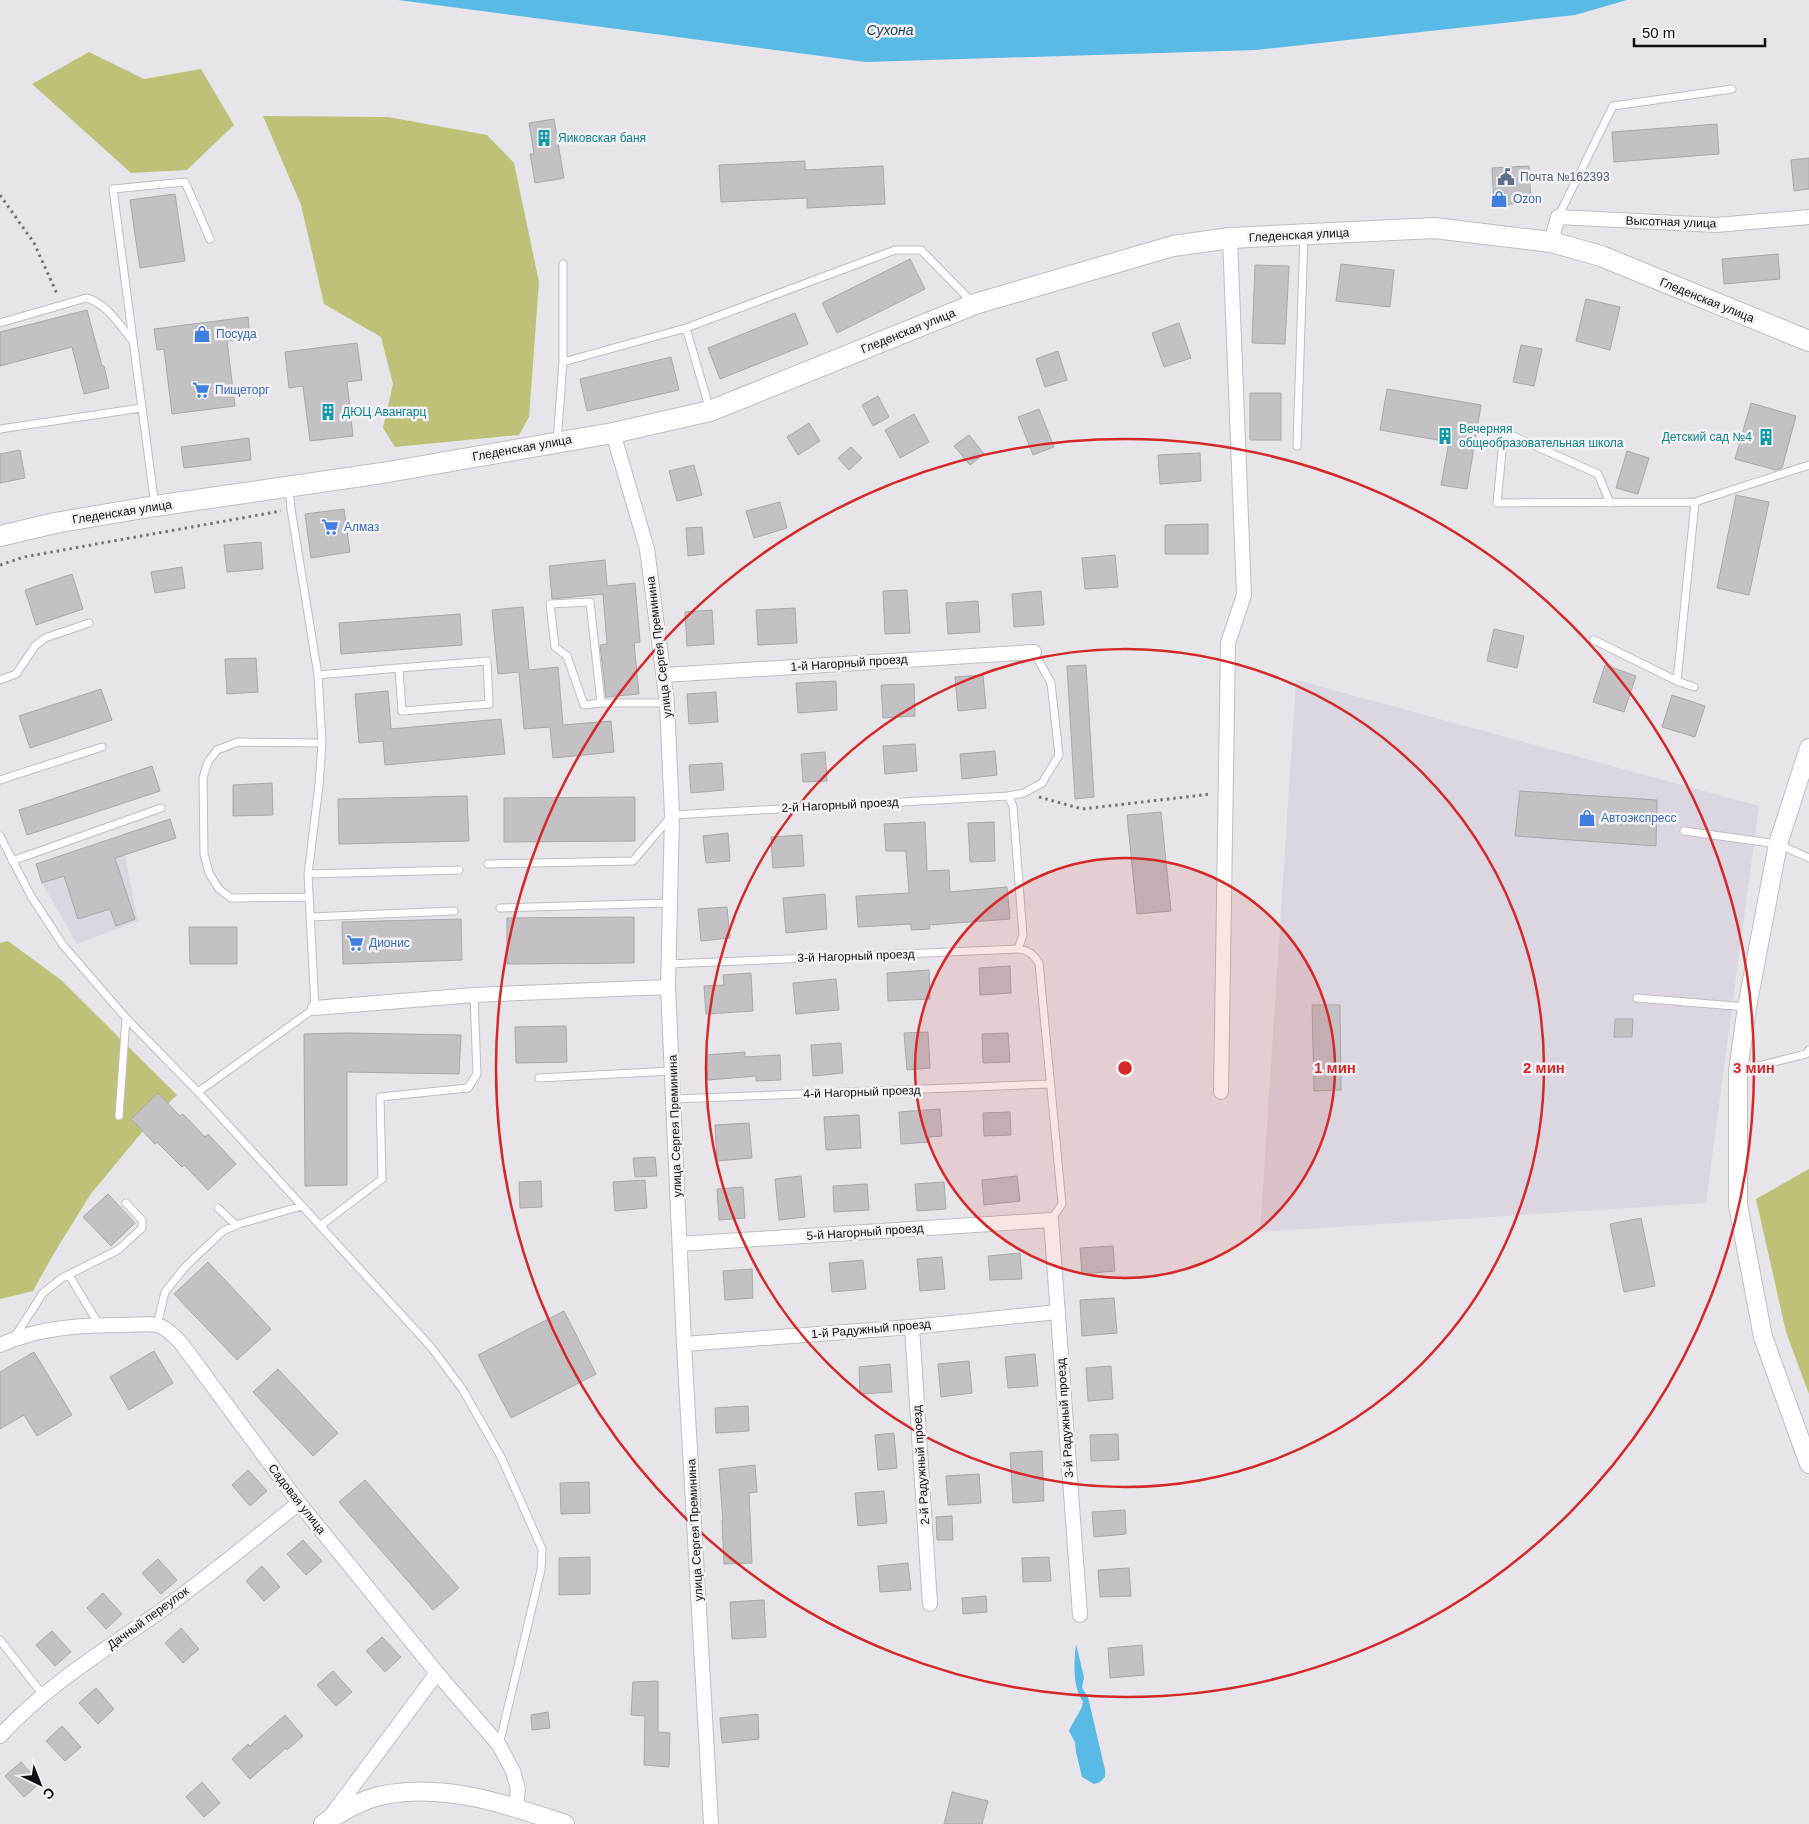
<svg xmlns="http://www.w3.org/2000/svg" width="1809" height="1824" font-family="Helvetica,sans-serif">
<style>
.built{fill:#dbd6e0}
.green{fill:#bdc278}
.water{fill:#5abae6}
.building{fill:#c3c1c4;stroke:#a9a7ab}
.lines{fill:none;stroke-linecap:round;stroke-linejoin:round}
.service-casing{stroke:#bfbdc1;stroke-width:9}
.minor-casing{stroke:#bfbdc1;stroke-width:16}
.tertiary-casing{stroke:#bfbdc1;stroke-width:20}
.secondary-casing{stroke:#bfbdc1;stroke-width:22}
.path{stroke:#777577;stroke-width:3;stroke-dasharray:2.5 4;stroke-linecap:butt}
.service{stroke:#fff;stroke-width:7}
.minor{stroke:#fff;stroke-width:14}
.tertiary{stroke:#fff;stroke-width:18}
.secondary{stroke:#fff;stroke-width:20}
.ring{fill:none;stroke:#d62828;stroke-width:2.5}
.labels{text-anchor:middle;stroke-width:5;stroke-linejoin:round;paint-order:stroke}
.culture-label{font-size:12px;fill:#0d838f;stroke:#f4f2f6;text-anchor:start}
.service-label{font-size:12px;fill:#4e5e75;stroke:#f4f2f6;text-anchor:start}
.shop-label{font-size:12px;fill:#366cbe;stroke:#f4f2f6;text-anchor:start}
.street-label{font-size:12px;fill:#111011;stroke:#f4f2f6}
.water-label{font-size:14px;font-style:italic;fill:#214a5d;stroke:#f4f2f6}
.centre{fill:#d62828;stroke:#f4f2f6;stroke-width:2.5}
.ring-label{font-size:15px;text-anchor:middle;font-weight:bold;fill:#d62828;stroke:#f4f2f6;stroke-width:5;stroke-linejoin:round;paint-order:stroke}
</style>
<rect width="100%" height="100%" fill="#e7e5e9"/>
<!-- built -->
<path class="built" d="M1296,680L1759,806L1706,1203L1260,1232Z
M125,855L138,921L77,944L42,883Z"/>
<!-- green -->
<path class="green" d="M89,52L144,79L201,69L234,125L187,170L131,173L32,84Z
M263,116L388,117L487,135L514,163L539,282L529,417L519,435L395,447L383,428L393,384L381,337L324,304L301,205Z
M8,941L61,980L177,1095L157,1114L90,1195L53,1255L33,1291L0,1299V943Z
M1809,1169V1394L1786,1332L1756,1199Z"/>
<!-- water -->
<path class="water" d="M398,0H1627L1575,15L1256,50L866,62Z
M1076,1644L1084,1677L1082,1688L1088,1697L1105,1770V1777L1100,1782L1094,1784L1082,1777L1076,1752L1075,1742L1069,1731C1073,1720 1081,1713 1083,1702C1072,1686 1074,1662 1076,1644Z"/>
<!-- building -->
<path class="building" d="M554,119L564,178L535,183L530,154H534L529,123Z
M1717,124L1719,154L1614,162L1612,132Z
M1809,158V189L1794,191L1791,160Z
M805,161V170L883,166L885,204L807,208V198L721,202L719,165Z
M1529,166L1531,203L1494,205L1492,168Z
M175,194L185,261L140,268L130,200Z
M1778,254L1780,279L1724,284L1722,259Z
M910,259L925,289L837,333L822,303Z
M1341,264L1394,270L1390,307L1336,301Z
M1255,265L1289,266L1285,344L1252,343Z
M1586,299L1620,307L1610,350L1576,341Z
M87,310L102,366H104L109,388L84,394L72,347L0,366V332Z
M795,313L808,344L720,379L708,348Z
M248,317L250,338L227,341L235,406L172,414L164,349L157,350L154,329Z
M1179,323L1191,358L1164,367L1152,333Z
M357,343L362,380L347,382L353,436L310,441L303,386L289,388L285,352Z
M1521,345L1542,349L1534,386L1513,382Z
M1058,351L1067,380L1045,387L1036,359Z
M671,357L679,390L587,411L580,379Z
M1387,389L1481,405L1467,489L1441,485L1449,442L1380,430Z
M1250,393H1281V440H1250Z
M878,396L889,417L873,426L862,405Z
M1751,403L1796,416L1782,468L1776,470L1735,459Z
M1039,409L1054,447L1033,455L1018,417Z
M914,414L929,442L900,458L885,430Z
M809,423L820,441L798,455L787,437Z
M969,435L984,454L970,465L954,446Z
M249,438L251,460L184,468L181,447Z
M851,447L862,458L849,470L838,458Z
M20,450L25,478L0,483V454Z
M1627,451L1649,458L1638,494L1616,488Z
M1200,453L1201,481L1160,484L1158,455Z
M694,465L702,495L677,501L669,471Z
M1736,495L1769,502L1749,595L1717,588Z
M780,502L787,528L754,538L746,511Z
M344,509L350,552L311,558L305,514Z
M1208,524V554H1165V525Z
M702,527L704,554L688,556L686,528Z
M261,542L263,569L227,572L224,545Z
M1115,555L1118,587L1085,589L1082,558Z
M605,560L607,586L635,583L640,642L634,643L639,694L606,697L600,645L607,644L603,594L552,599L549,566Z
M182,567L185,588L155,593L151,572Z
M72,574L83,609L36,625L25,590Z
M907,590L910,633L885,634L883,591Z
M1041,591L1044,625L1014,627L1012,594Z
M978,601L980,632L948,634L946,603Z
M523,607L529,670L558,667L563,725L611,721L614,752L553,758L550,727L524,729L519,672L498,674L492,610Z
M795,608L797,643L758,645L756,610Z
M712,610L714,644L687,646L685,612Z
M460,614L462,645L341,654L339,623Z
M1494,629L1524,636L1517,668L1487,661Z
M256,658L258,692L227,694L225,659Z
M1086,665L1094,797L1075,799L1067,666Z
M1605,665L1636,676L1624,712L1593,702Z
M983,675L986,708L958,711L955,677Z
M836,681L837,710L798,713L796,683Z
M914,684L915,716L883,718L881,685Z
M101,689L112,720L30,748L19,716Z
M388,691L391,729L501,719L505,754L385,765L383,741L359,743L355,694Z
M716,692L718,722L689,724L687,694Z
M1672,695L1705,706L1695,737L1662,727Z
M915,744L917,771L885,774L883,746Z
M995,751L997,775L962,779L960,754Z
M825,752L827,781L803,782L801,754Z
M722,763L724,790L691,793L689,765Z
M152,766L160,791L27,835L19,810Z
M272,783L273,815L233,816V785Z
M1520,791L1657,800L1656,846L1515,836Z
M467,796L469,841L339,844L338,799Z
M635,797V841L504,842V798Z
M1161,812L1171,911L1137,914L1127,815Z
M170,819L176,838L115,858L135,919L116,926L110,909L78,919L64,876L42,883L36,864Z
M925,822L927,871L949,870L950,892L1007,887L1010,919L929,925L930,929L911,930V924L858,927L856,896L909,893L906,851H886L884,824Z
M994,822L995,861L970,862L968,823Z
M728,833L730,861L706,863L703,836Z
M802,835L804,866L773,868L771,837Z
M825,894L827,929L786,933L783,898Z
M727,907L730,938L701,941L698,909Z
M634,917V963L507,964V918Z
M461,919L462,960L343,964L342,922Z
M189,927H237V964H190Z
M1010,966L1011,993L980,995L979,968Z
M929,970L930,999L888,1001L887,973Z
M751,973L753,1011L706,1014L704,986L724,985L723,975Z
M836,979L839,1010L796,1014L793,983Z
M1312,1005H1340L1341,1090L1314,1091Z
M1615,1019H1633L1632,1037H1614Z
M566,1026L567,1062L516,1063L515,1027Z
M928,1032L930,1068L907,1070L904,1033Z
M347,1033L461,1035L459,1074L347,1072V1185L305,1186L304,1034Z
M1008,1033L1010,1062L983,1063L982,1034Z
M841,1043L843,1073L813,1076L811,1045Z
M745,1052V1057L780,1055L781,1080L756,1081V1076L708,1080L706,1055Z
M158,1093L180,1116L183,1114L205,1137L208,1134L236,1164L208,1190L184,1165L182,1167L157,1142L155,1144L131,1119Z
M940,1109L942,1136L929,1137V1142L901,1144L899,1112Z
M1010,1112L1011,1135L984,1136L983,1113Z
M859,1115L861,1148L826,1150L824,1117Z
M749,1123L752,1158L717,1161L715,1125Z
M655,1157L657,1176L635,1177L633,1158Z
M801,1176L805,1217L779,1220L775,1179Z
M1017,1176L1020,1201L984,1205L982,1180Z
M645,1180L647,1208L615,1211L613,1182Z
M541,1181L542,1207L520,1208L519,1182Z
M944,1182L946,1209L917,1211L915,1184Z
M867,1184L869,1210L834,1212L833,1186Z
M743,1187L745,1218L719,1220L717,1189Z
M108,1194L135,1223L111,1246L83,1217Z
M1641,1218L1655,1286L1624,1292L1610,1224Z
M1113,1246L1115,1271L1082,1274L1080,1248Z
M1020,1253L1022,1279L990,1280L988,1256Z
M942,1257L945,1289L920,1291L917,1259Z
M863,1260L866,1289L832,1292L829,1263Z
M208,1262L271,1329L237,1360L174,1294Z
M752,1269L753,1298L725,1300L723,1271Z
M1114,1298L1117,1333L1082,1336L1080,1300Z
M564,1311L596,1374L511,1418L478,1355Z
M154,1351L173,1383L129,1410L110,1377Z
M34,1352L72,1415L37,1436L24,1415L0,1429V1372Z
M1035,1354L1038,1386L1008,1388L1005,1357Z
M969,1361L972,1393L941,1397L938,1364Z
M890,1364L892,1392L860,1394L859,1367Z
M1111,1366L1113,1399L1088,1401L1086,1368Z
M278,1369L338,1433L313,1456L253,1392Z
M748,1406L749,1431L716,1433L715,1408Z
M894,1433L897,1468L878,1470L875,1435Z
M1118,1434L1119,1460L1091,1461L1090,1435Z
M1042,1451L1044,1501L1013,1503L1010,1453Z
M755,1465L757,1492L749,1493L752,1563L724,1564L722,1520H723L719,1469Z
M248,1470L267,1491L250,1506L232,1485Z
M979,1474L981,1503L948,1505L946,1476Z
M365,1480L459,1588L433,1610L339,1502Z
M589,1482L590,1513L561,1514L560,1483Z
M884,1491L887,1523L858,1526L855,1493Z
M1125,1510L1126,1534L1094,1537L1092,1512Z
M952,1516L953,1540H937L936,1517Z
M303,1540L322,1561L306,1575L287,1554Z
M590,1557V1594L559,1595V1558Z
M1049,1557L1051,1581L1023,1582L1022,1558Z
M158,1559L177,1580L161,1594L142,1573Z
M908,1563L911,1590L880,1592L878,1566Z
M262,1566L280,1587L264,1601L246,1581Z
M1129,1568L1131,1596L1100,1597L1098,1570Z
M103,1593L122,1614L106,1629L87,1608Z
M986,1596L987,1612L963,1614L962,1598Z
M764,1600L766,1637L732,1639L730,1602Z
M181,1628L199,1649L183,1663L165,1643Z
M52,1631L71,1652L55,1666L36,1645Z
M382,1637L401,1657L385,1672L366,1651Z
M1142,1645L1144,1675L1110,1678L1108,1648Z
M333,1671L352,1692L336,1706L317,1685Z
M658,1681V1732L670,1733L669,1767L644,1765L645,1716L631,1715L633,1682Z
M96,1688L114,1709L98,1724L79,1703Z
M548,1712L550,1728L532,1730L531,1715Z
M758,1714L759,1739L722,1743L720,1718Z
M285,1715L303,1736L287,1750L286,1748L250,1779L232,1759L248,1744L250,1746Z
M62,1726L81,1747L65,1761L46,1741Z
M21,1762L40,1783L24,1797L5,1776Z
M202,1782L220,1803L204,1817L186,1797Z
M952,1792L988,1801L982,1824H944Z"/>
<g class="lines">
<!-- service casing -->
<g class="service-casing">
<path id="service" d="M1558,217L1613,106L1732,89
M0,323L86,298C107,303 119,325 133,341
M686,328L710,410
M563,362L686,328L895,250H921L972,302
M0,429L141,408
M557,442L563,362V264
M1297,446L1304,235
M1610,503L1598,474L1504,432L1497,503L1695,502L1809,465
M155,506L113,189L185,182L210,239
M1594,640L1677,681L1694,687
M318,675L399,668L402,711L489,704L487,661L399,668
M0,680L16,674L35,646L45,638L89,623
M1677,681L1695,502
M601,703L584,705L567,656L555,647L550,604L590,602L601,703H667
M0,780L102,747
M1008,796L1013,806L1023,935L1018,949
M1684,831L1778,844L1809,858
M0,836L31,896L63,945L126,1018L198,1092L431,1347L463,1390L501,1457L542,1549L541,1570L499,1745
M12,861L161,808
M488,864L633,861L672,815L1008,796L1024,793L1042,783L1059,755L1051,683L1034,652
M308,874L459,870
M309,897L231,898L219,889L209,873L204,854L203,778L208,762L217,750L238,742L322,743
M500,908L670,903
M310,917L454,911
M668,964L1018,949C1028,950 1033,954 1039,963L1062,1204L1051,1220
M1637,998L1747,1007
M1738,1071L1806,1054L1809,1050
M539,1078L672,1071
M198,1092L315,1008L308,874L319,785L322,743L318,675L291,509L289,487
M674,1099L1050,1084
M119,1116L126,1018
M218,1208L236,1225
M320,1226L382,1179L380,1097L468,1088L477,1074L474,995
M69,1275L99,1325
M157,1325L165,1292L185,1267L223,1231L239,1224L302,1206
M14,1338L43,1293L62,1278L118,1250L142,1228V1220L126,1203
M0,1640L43,1695"/>
</g>
<!-- minor casing -->
<g class="minor-casing">
<path id="minor" d="M1551,242L1558,217L1716,225L1809,217
M613,433L647,549L667,703L672,815L668,987L684,1344L711,1824
M665,675L1034,652
M315,1008L474,995L668,987
M1221,1092L1228,643L1244,595L1230,238
M680,1244L1051,1220L1080,1615
M912,1327L930,1604
M684,1344L912,1327L1057,1312
M0,1345C39,1327 83,1325 125,1325C135,1325 147,1323 157,1325C166,1327 175,1337 181,1343L299,1503L437,1673L499,1745L513,1771L518,1789L516,1807
M0,1736C46,1686 103,1651 158,1613C207,1578 252,1540 299,1503
M330,1817L437,1673"/>
</g>
<!-- tertiary casing -->
<g class="tertiary-casing">
<path id="tertiary" d="M1809,748L1778,844L1747,1007L1738,1071V1205L1763,1337L1809,1464
M323,1824C342,1811 367,1797 389,1794C449,1784 509,1805 565,1824"/>
</g>
<!-- secondary casing -->
<g class="secondary-casing">
<path id="secondary" d="M0,536L55,523L155,506L382,473L613,433L710,411L975,304L1173,246L1230,238L1434,228L1551,242L1601,256L1809,341"/>
</g>
<!-- path -->
<path class="path" d="M0,195L34,243L58,296
M0,565L24,557L281,511
M1039,797L1082,809L1211,794"/>
<!-- service -->
<use href="#service" class="service"/>
<!-- minor -->
<use href="#minor" class="minor"/>
<!-- tertiary -->
<use href="#tertiary" class="tertiary"/>
<!-- secondary -->
<use href="#secondary" class="secondary"/>
</g>
<!-- distance rings -->
<circle cx="1125" cy="1068" r="210" fill="#d62828" fill-opacity=".12"/>
<g class="ring">
<circle cx="1125" cy="1068" r="210"/>
<circle cx="1125" cy="1068" r="419"/>
<circle cx="1125" cy="1068" r="629"/>
</g>
<!-- icons -->
<defs>
<g id="building-bare" transform="scale(1.35)"><path d="M-4-6H4V6H1V3H-1V6H-4ZM-2.5-4.3h1.7v1.8h-1.7ZM.8-4.3h1.7v1.8H.8ZM-2.5-1h1.7V.8h-1.7ZM.8-1h1.7V.8H.8Z" fill="#0f9aa8" stroke="#f4f2f6" stroke-width="2.5" paint-order="stroke"/></g>
<g id="civic-bare" transform="scale(1.35)"><path d="M-.6-6.5H3V-4.5H.6V-3L4-1V1h2V6H-6V1h2V-1L-.6-3ZM-1.2 2.5V6h2.4V2.5Z" fill="#5c6f8a" stroke="#f4f2f6" stroke-width="2.5" paint-order="stroke"/></g>
<g id="shop-bare" transform="scale(1.35)"><path d="M-5-2.5h2.3a2.7 3.5 0 0 1 5.4 0H5L5.5 6h-11ZM-1.5-2.5h3a1.5 2.3 0 0 0-3 0Z" fill="#3f7fe0" stroke="#f4f2f6" stroke-width="2.5" paint-order="stroke"/></g>
<g id="supermarket-bare" transform="scale(1.35)"><path d="M-6-5.5h2.5l.6 2H6L4.5 2H-2.5L-4.4-4H-6ZM-1.5 3.2a1.3 1.3 0 1 0 .1 0ZM3 3.2a1.3 1.3 0 1 0 .1 0Z" fill="#3f7fe0" stroke="#f4f2f6" stroke-width="2.5" paint-order="stroke"/></g>
</defs>
<g fill-rule="evenodd">
<use href="#building-bare" x="544" y="138"/>
<use href="#civic-bare" x="1506" y="177"/>
<use href="#shop-bare" x="1499" y="199"/>
<use href="#shop-bare" x="202" y="334"/>
<use href="#supermarket-bare" x="201" y="390"/>
<use href="#building-bare" x="328" y="412"/>
<use href="#building-bare" x="1445" y="436"/>
<use href="#building-bare" x="1766" y="437"/>
<use href="#supermarket-bare" x="330" y="527"/>
<use href="#shop-bare" x="1587" y="818"/>
<use href="#supermarket-bare" x="355" y="943"/>
</g>
<g class="labels">
<!-- culture labels -->
<g class="culture-label">
<text x="558" y="142">Яиковская баня</text>
<text x="342" y="416">ДЮЦ Авангарц</text>
<text x="1459" y="433">Вечерняя<tspan x="1459" dy="14">общеобразовательная школа</tspan></text>
<text x="1752" y="441" text-anchor="end">Детский сад №4</text>
</g>
<!-- service labels -->
<g class="service-label">
<text x="1520" y="181">Почта №162393</text>
</g>
<!-- shop labels -->
<g class="shop-label">
<text x="1513" y="203">Ozon</text>
<text x="216" y="338">Посуда</text>
<text x="215" y="394">Пищеторг</text>
<text x="344" y="531">Алмаз</text>
<text x="1601" y="822">Автоэкспресс</text>
<text x="369" y="947">Дионис</text>
</g>
<!-- street labels -->
<g class="street-label">
<text transform="translate(1671 222) rotate(2)" y="4">Высотная улица</text>
<text transform="translate(1299 235) rotate(-3)" y="4">Гледенская улица</text>
<text transform="translate(1707 300) rotate(22)" y="4">Гледенская улица</text>
<text transform="translate(908 331) rotate(-22)" y="4">Гледенская улица</text>
<text transform="translate(522 448) rotate(-10)" y="4">Гледенская улица</text>
<text transform="translate(122 512) rotate(-9)" y="4">Гледенская улица</text>
<text transform="translate(659 647) rotate(-97)" y="4">улица Сергея Преминина</text>
<text transform="translate(849 663) rotate(-4)" y="4">1-й Нагорный проезд</text>
<text transform="translate(840 805) rotate(-3)" y="4">2-й Нагорный проезд</text>
<text transform="translate(856 956) rotate(-2)" y="4">3-й Нагорный проезд</text>
<text transform="translate(862 1092) rotate(-2)" y="4">4-й Нагорный проезд</text>
<text transform="translate(675 1126) rotate(-92)" y="4">улица Сергея Преминина</text>
<text transform="translate(865 1232) rotate(-4)" y="4">5-й Нагорный проезд</text>
<text transform="translate(871 1329) rotate(-5)" y="4">1-й Радужный проезд</text>
<text transform="translate(1065 1418) rotate(-94)" y="4">3-й Радужный проезд</text>
<text transform="translate(921 1465) rotate(-94)" y="4">2-й Радужный проезд</text>
<text transform="translate(297 1499) rotate(52)" y="4">Садовая улица</text>
<text transform="translate(695 1530) rotate(-93)" y="4">улица Сергея Преминина</text>
<text transform="translate(148 1618) rotate(-36)" y="4">Дачный переулок</text>
</g>
<!-- water labels -->
<g class="water-label">
<text x="890" y="35">Сухона</text>
</g>
</g>
<circle cx="1125" cy="1068" r="8" class="centre"/>
<g class="ring-label">
<text x="1335" y="1073">1 мин</text>
<text x="1544" y="1073">2 мин</text>
<text x="1754" y="1073">3 мин</text>
</g>
<!-- north arrow -->
<g transform="translate(40 1784) rotate(137)" stroke="#f4f2f6" stroke-width="4" paint-order="stroke">
<path d="M0-4L9 19L0 12L-9 19Z" fill="#111011"/>
<text y="-8" font-size="14" font-weight="bold" text-anchor="middle" fill="#111011">С</text>
</g>
<!-- scale -->
<path d="M1634 38v8h131v-8" fill="none" stroke="#111011" stroke-width="2.5"/>
<text x="1642" y="38" font-size="15" fill="#111011" stroke="#f4f2f6" stroke-width="4" paint-order="stroke">50 m</text>
</svg>
